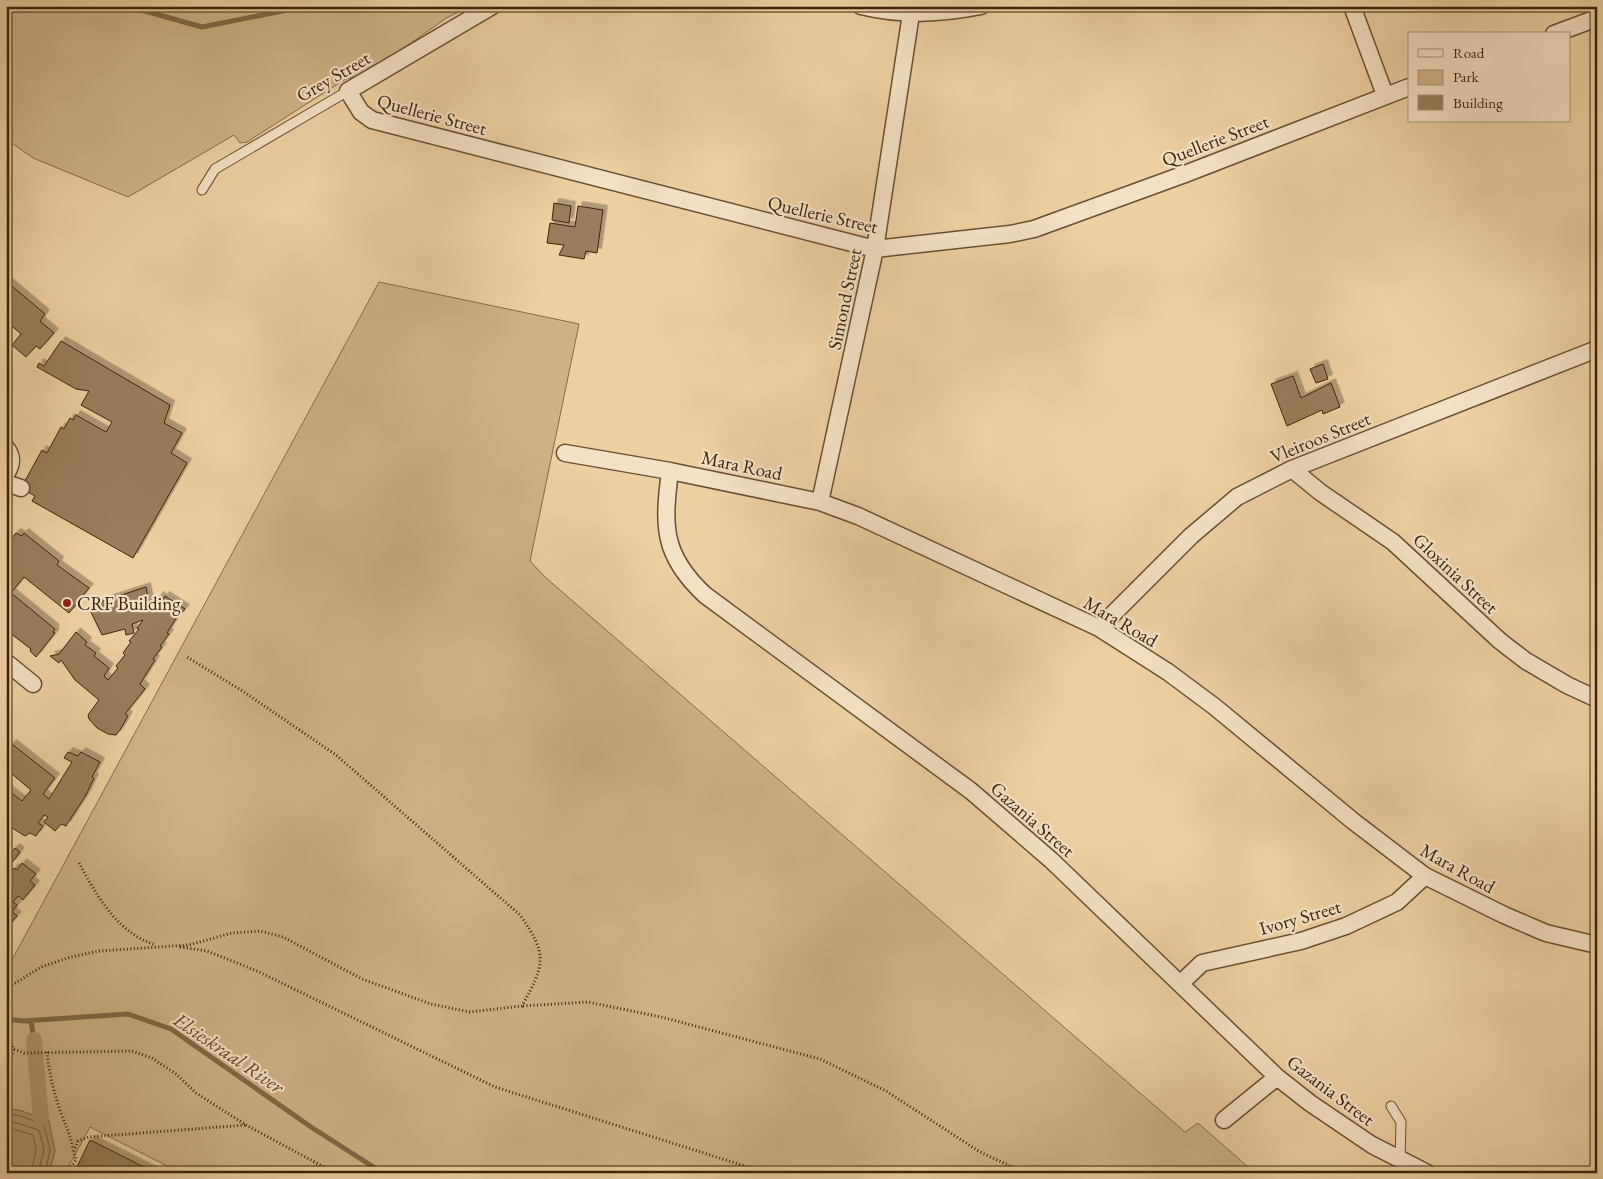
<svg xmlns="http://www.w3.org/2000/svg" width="1603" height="1179" font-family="'EB Garamond',serif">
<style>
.green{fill:#d0b289;stroke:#866b4c}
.water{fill:#b19570;stroke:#826849}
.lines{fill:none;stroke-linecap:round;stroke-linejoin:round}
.shore{stroke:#765c40;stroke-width:1}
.stream{stroke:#826849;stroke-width:5}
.canal{stroke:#b19570;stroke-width:16}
.building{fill:#997d5b;stroke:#3c240f;filter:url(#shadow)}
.lane-casing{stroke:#684f34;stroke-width:11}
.street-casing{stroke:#684f34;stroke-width:19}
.path{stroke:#3c240f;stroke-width:3;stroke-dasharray:1 2.5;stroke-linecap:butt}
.lane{stroke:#f4e0c3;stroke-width:9}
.street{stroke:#f4e0c3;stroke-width:16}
.poi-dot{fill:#8f2418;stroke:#f4e0c3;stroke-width:2}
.labels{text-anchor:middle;stroke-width:4.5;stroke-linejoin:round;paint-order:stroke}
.street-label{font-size:19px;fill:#3c240f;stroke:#f4e0c3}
.poi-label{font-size:19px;fill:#3c240f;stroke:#f4e0c3;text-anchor:start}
.water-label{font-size:20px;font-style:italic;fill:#5f462c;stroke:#f4e0c3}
</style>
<defs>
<filter id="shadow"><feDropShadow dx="4.5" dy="-4.5" stdDeviation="0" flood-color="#0004"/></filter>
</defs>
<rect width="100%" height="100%" fill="#eecfa2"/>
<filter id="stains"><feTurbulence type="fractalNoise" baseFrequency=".004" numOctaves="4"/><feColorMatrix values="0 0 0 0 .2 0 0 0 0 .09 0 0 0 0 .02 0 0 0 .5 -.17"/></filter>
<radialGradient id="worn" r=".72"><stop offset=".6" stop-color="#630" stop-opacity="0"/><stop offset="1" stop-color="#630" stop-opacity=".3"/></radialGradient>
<!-- green -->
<path class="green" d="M6,6H471L448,17L391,57L362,74L344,80L247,142L240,143L234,135L128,197L33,158L6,139Z
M379,282L579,324L530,561L545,577L1185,1132L1198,1123L1255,1173H181L90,1127L65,1173H49L55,1151L22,1111L6,1108V971Z"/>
<!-- water -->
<path class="water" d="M6,1108L22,1111L49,1121L55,1151L49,1173H6Z"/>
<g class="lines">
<!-- shore -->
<path class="shore" d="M6,1113L21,1116L44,1125L50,1150L45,1173
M6,1120L39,1130L44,1150L38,1173
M6,1127L33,1135L36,1150L31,1173"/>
<!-- stream -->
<path class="stream" d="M127,6L202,27L308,6
M6,10H32L62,6
M6,1019L23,1021L128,1014L171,1029L311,1127L375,1168L387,1173
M31,1021L34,1040"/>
<!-- canal -->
<path class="canal" d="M34,1040L41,1118"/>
</g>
<!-- building -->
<path class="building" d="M554,203L571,206L569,223L552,220Z
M578,206L603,210L597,253L586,251L584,259L559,255L564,245L547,243L550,223L575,227Z
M6,281L45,314L40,321L54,333L40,349L36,346L26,357L12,345L21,334L6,321Z
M61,341L170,405L164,423L182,433L171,453L187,463L133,558L32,501L35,496L21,488L42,450L47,453L61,427L64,429L70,418L73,420L76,415L106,432L112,422L81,405L89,391L76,389L37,367L39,363L44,366Z
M1323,364L1328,379L1316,383L1310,369Z
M1293,376L1301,398L1331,383L1340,407L1323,414L1322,410L1287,426L1271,384Z
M16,533L22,536L24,533L59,561L57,565L89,588L69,613L24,577L11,593L55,629L53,632L55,633L36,657L30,651L31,649L6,630V545Z
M146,587L149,602H155L159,596L163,599L165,596L185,609L175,620L167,633L169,634L160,646L162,647L153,659L155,660L140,684L145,689L125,714L128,716L120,730L116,735L108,734L97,728L89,719L88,715L99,700L75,680L61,660L59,663L50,656L59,654L76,632L87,642L85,645L96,653L94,656L109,668L104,676L108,680L118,668L116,666L125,655L123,653L131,642L129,641L139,629L137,628L143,620L132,624L134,633L126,635L125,629L102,635L90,610L103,601Z
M12,744L55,778L43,794L49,799L72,762L64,758L68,752L78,756L81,752L100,762L92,777L94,778L86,795L66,826L61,824L55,831L44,822L48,817L44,815L38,823L43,826L36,836L30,833L25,836L6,824V789L22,801L31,790L12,774L6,781L8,772L6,770V750Z
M15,848L20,852L11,864L6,858Z
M22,863L36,874L30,881L35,885L23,900L18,896L13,902L17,905L12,912L17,916L6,929V878L14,868L17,870Z
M90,1140L156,1173H74Z"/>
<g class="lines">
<!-- lane casing -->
<g class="lane-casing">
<path id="lane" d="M202,190L215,169L348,91
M1391,1106L1401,1122L1400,1160"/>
</g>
<!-- street casing -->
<g class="street-casing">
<path id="street" d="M492,6L348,91L361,112L372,120L875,249L1010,234L1034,229L1185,174L1409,87
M861,6C902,16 940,14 981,6
M1352,6L1385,95
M1554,34L1597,18
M6,448C13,456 12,465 6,474
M565,453L670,471L820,502L858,516L1099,628L1168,672L1215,707L1353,821L1425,876L1504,915L1546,933L1597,945
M1292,469L1320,492L1393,542L1500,641L1526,661L1567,685L1597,699
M670,471C663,526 662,555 705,595L971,791L1051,860L1277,1077L1310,1103L1372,1145L1427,1173
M6,483L21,488
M820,502L875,249L911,14
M1099,628L1191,536L1237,497L1292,469L1597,349
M6,662L33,684
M1181,983L1202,963L1301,941L1346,926L1397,902L1425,876
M1224,1120L1277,1077"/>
</g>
<!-- path -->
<path class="path" d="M79,863C97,896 118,934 156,945
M180,947L207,951L257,971L495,1087L767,1173
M6,989L41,967L71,957L99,951L189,945L232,933L260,931L283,937L362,979L431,1004L470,1012L522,1006C545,964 548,955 520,915L336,755L244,692L187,657
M523,1006L588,1002L661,1017L820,1059L886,1091L980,1152L1025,1173
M6,1034L14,1049L6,1069
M14,1049L24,1053L132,1051L152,1058L176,1074L196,1093L246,1125L335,1173
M47,1052C49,1072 54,1094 61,1113C66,1126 71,1136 73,1150
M67,1173L76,1160L74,1151L78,1141L89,1137L246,1125"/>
<!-- lane -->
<use href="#lane" class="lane"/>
<!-- street -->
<use href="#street" class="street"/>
</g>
<!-- markers -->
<circle class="poi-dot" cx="67" cy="603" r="5"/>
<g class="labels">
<!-- street labels -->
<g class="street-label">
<text transform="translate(333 76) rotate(-30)" y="7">Grey Street</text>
<text transform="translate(432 114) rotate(15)" y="7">Quellerie Street</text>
<text transform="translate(1215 140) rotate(-21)" y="7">Quellerie Street</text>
<text transform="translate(823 214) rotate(13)" y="7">Quellerie Street</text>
<text transform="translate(844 299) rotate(-78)" y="7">Simond Street</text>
<text transform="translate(1320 437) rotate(-22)" y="7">Vleiroos Street</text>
<text transform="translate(742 465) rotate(12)" y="7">Mara Road</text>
<text transform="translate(1456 573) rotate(43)" y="7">Gloxinia Street</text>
<text transform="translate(1121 621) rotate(30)" y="7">Mara Road</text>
<text transform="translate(1033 819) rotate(41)" y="7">Gazania Street</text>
<text transform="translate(1458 868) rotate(29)" y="7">Mara Road</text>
<text transform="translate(1300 917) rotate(-16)" y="7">Ivory Street</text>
<text transform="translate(1331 1090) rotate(37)" y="7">Gazania Street</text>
</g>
<!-- poi labels -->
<g class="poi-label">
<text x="77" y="610">CRF Building</text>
</g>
<!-- water labels -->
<g class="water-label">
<text transform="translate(229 1053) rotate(34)" y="7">Elsieskraal River</text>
</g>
</g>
<!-- margin -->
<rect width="1603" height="1179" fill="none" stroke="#eecfa2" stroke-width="25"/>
<rect x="8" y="8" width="1588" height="1164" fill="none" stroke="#3c240f" stroke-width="2.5"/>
<rect x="12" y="12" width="1578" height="1154" fill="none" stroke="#3c240f"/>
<!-- legend -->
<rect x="1408" y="32" width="162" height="90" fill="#f4e0c3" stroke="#aa957b"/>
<rect x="1418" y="49" width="25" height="8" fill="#f4e0c3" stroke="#aa957b"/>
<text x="1453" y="58" font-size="15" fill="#3c240f">Road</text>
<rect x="1418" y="70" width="25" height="15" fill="#d0b289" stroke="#aa957b"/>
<text x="1453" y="82" font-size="15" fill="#3c240f">Park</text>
<rect x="1418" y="95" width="25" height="15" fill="#997d5b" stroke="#aa957b"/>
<text x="1453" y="108" font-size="15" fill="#3c240f">Building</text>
<rect width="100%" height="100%" filter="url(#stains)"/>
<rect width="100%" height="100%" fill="url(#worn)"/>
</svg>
